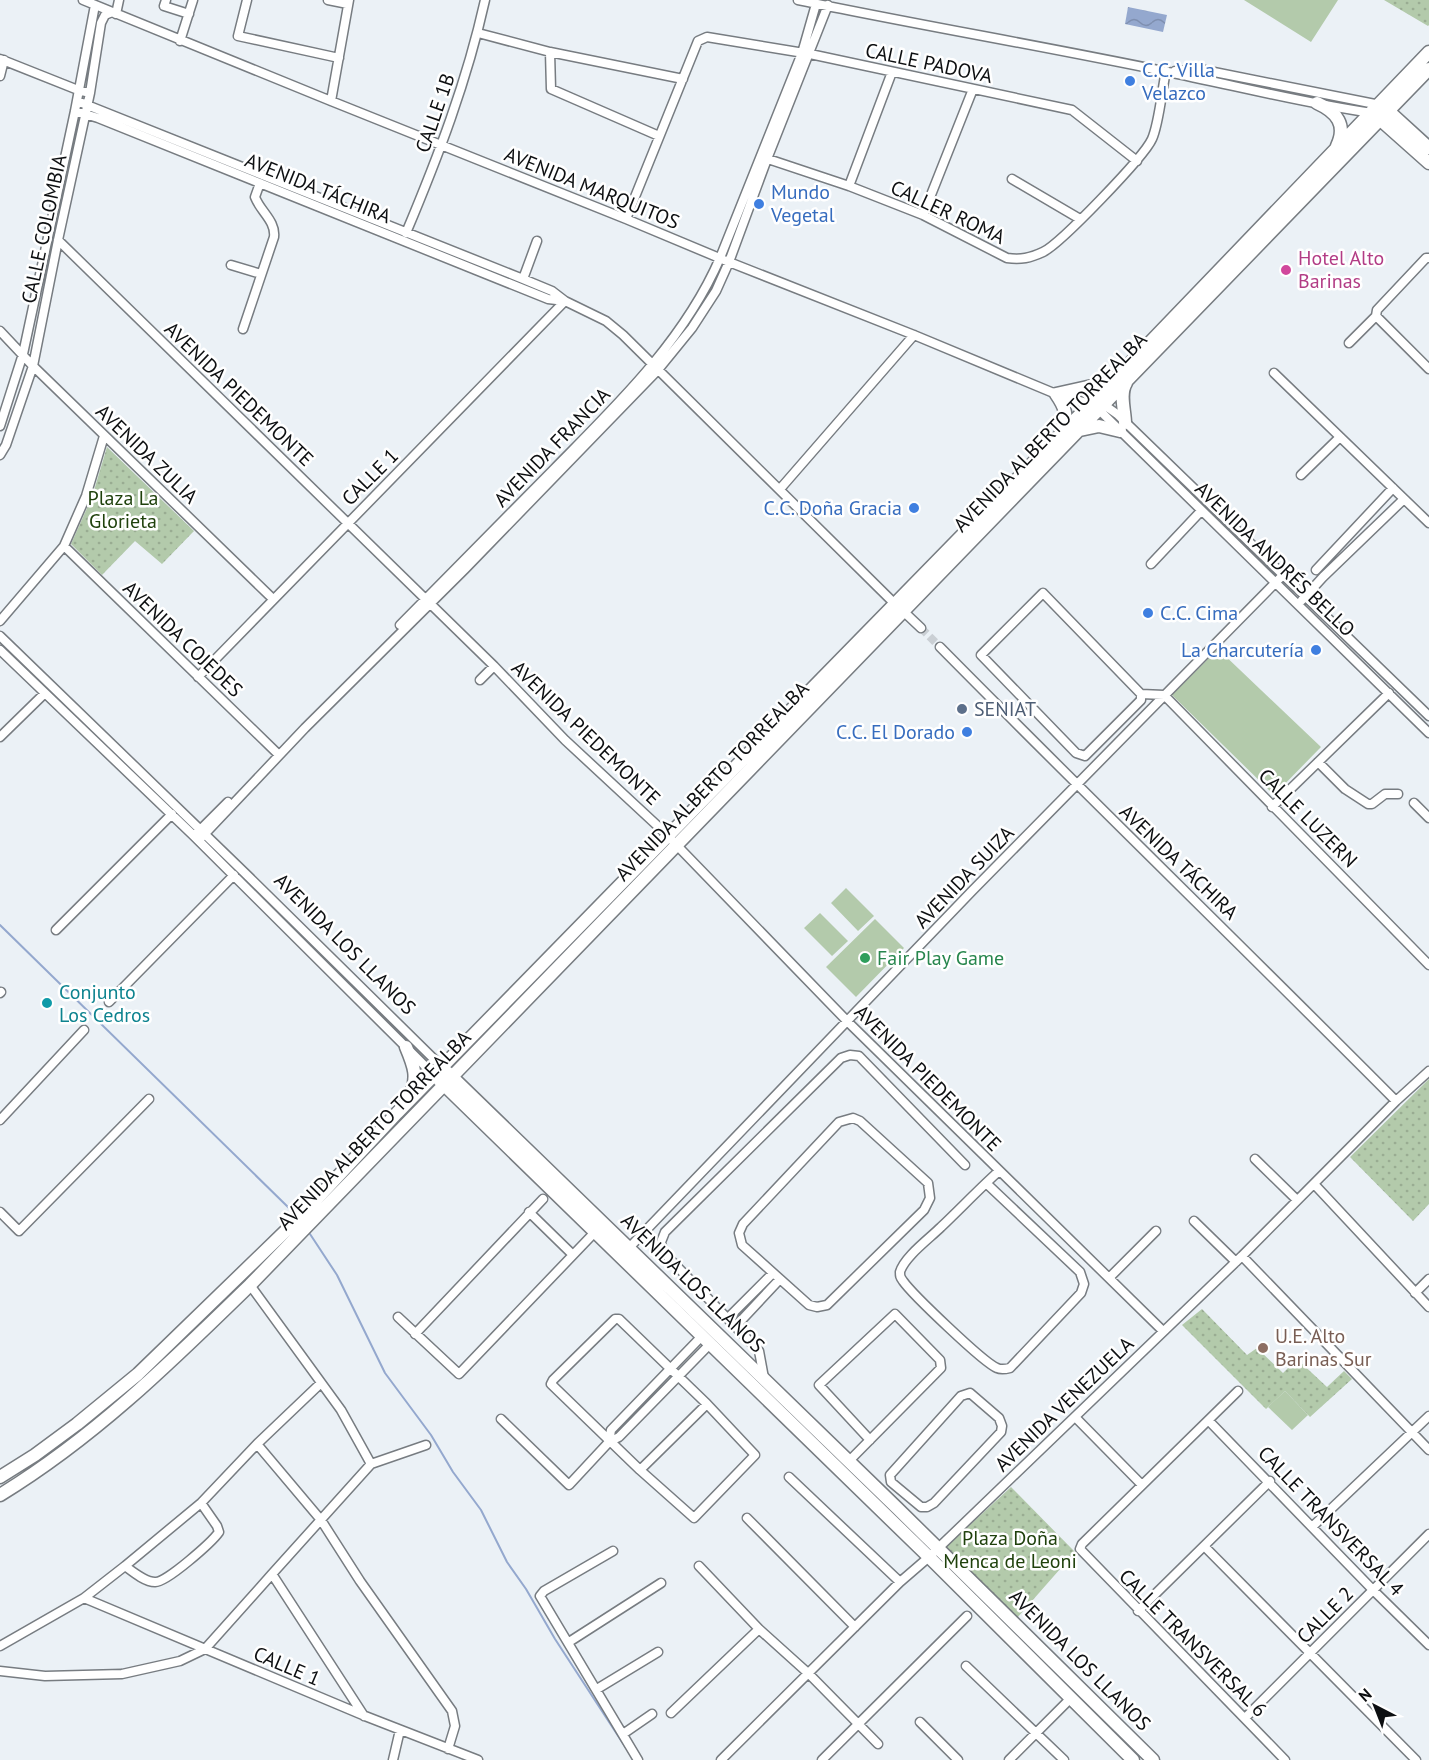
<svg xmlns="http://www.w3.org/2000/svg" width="1429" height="1760" font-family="'PT Sans',sans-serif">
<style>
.grass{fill:url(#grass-dots)}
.garden{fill:#b3caab}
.water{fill:url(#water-waves)}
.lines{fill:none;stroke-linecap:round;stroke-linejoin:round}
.stream{stroke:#94a8ce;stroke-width:2}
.street-tunnel{stroke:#cacfd4;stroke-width:8;stroke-dasharray:8 4;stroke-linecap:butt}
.street-casing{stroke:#777c81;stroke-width:11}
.secondary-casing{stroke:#777c81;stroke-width:15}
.street{stroke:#fff;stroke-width:8}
.secondary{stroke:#fff;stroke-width:12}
.shop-dot{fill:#3f7fe0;stroke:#fff;stroke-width:2}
.hotel-dot{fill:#d1479c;stroke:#fff;stroke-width:2}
.service-dot{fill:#5c6f8a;stroke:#fff;stroke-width:2}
.leisure-dot{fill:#2e9e5b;stroke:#fff;stroke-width:2}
.culture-dot{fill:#0f9aa8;stroke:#fff;stroke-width:2}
.education-dot{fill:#8d6e63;stroke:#fff;stroke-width:2}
.labels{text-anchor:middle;stroke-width:5;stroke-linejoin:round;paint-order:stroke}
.street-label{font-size:20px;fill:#0d0f11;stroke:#fff}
.shop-label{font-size:20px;fill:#366cbe;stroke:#fff;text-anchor:start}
.hotel-label{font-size:20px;fill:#b23c85;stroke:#fff;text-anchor:start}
.park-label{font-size:20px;fill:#1f410c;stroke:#fff}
.service-label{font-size:20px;fill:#4e5e75;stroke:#fff;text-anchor:start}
.leisure-label{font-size:20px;fill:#27864d;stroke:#fff;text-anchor:start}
.culture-label{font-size:20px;fill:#0d838f;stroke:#fff;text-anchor:start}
.education-label{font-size:20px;fill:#785e54;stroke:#fff;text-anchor:start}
</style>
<defs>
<pattern id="grass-dots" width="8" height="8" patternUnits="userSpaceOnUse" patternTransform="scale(1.5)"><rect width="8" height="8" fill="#b3caab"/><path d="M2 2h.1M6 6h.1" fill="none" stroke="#99ac92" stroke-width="1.8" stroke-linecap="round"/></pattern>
<pattern id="water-waves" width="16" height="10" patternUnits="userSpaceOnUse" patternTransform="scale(1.5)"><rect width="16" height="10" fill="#94a8ce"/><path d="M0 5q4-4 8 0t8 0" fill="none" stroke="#7e8fb0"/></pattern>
</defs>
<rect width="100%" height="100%" fill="#ebf1f6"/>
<!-- grass -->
<path class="grass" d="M1384,0H1429V25L1428,26Z
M107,447L194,531L162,564L135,541L102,575L71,544L92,497Z
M1429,1079V1204L1413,1221L1350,1157Z
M1202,1309L1247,1355L1257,1348L1283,1373L1297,1359L1327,1387L1344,1371L1352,1379L1310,1417L1285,1391L1266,1409L1182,1325Z
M1011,1487L1075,1552L1017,1618L945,1548Z"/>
<!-- garden -->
<path class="garden" d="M1244,0H1338L1311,42Z
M1218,649L1321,747L1274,795L1172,695Z
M846,888L874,916L858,931L831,903Z
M820,913L848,941L832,956L804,928Z
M875,919L904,948L856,997L826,967Z
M1285,1391L1308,1415L1292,1430L1268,1407Z"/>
<!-- water -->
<path class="water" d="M1128,7L1167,15L1163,32L1125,24Z"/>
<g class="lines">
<!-- stream -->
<path class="stream" d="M0,925L291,1210
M310,1234L337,1275L385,1373L431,1435L453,1472L481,1510L507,1562L526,1589L555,1639L626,1748"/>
<!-- street-tunnel -->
<path class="street-tunnel" d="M921,628L940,647"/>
<!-- street casing -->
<g class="street-casing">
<path id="street" d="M83,0L331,101L626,219L729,262L914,335L1056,394L1094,405L1429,733
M166,0L164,6L189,14
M247,0L238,36L339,58
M328,0L348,4
M798,0C919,25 1042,46 1163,71C1233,85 1302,103 1372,113
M116,14L119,0
M478,33L550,52L683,79
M180,41L193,0
M550,52L551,89L659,136
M0,59L78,90L90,93
M1175,71L1204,70L1380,105
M0,76L4,60
M331,101L349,0
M75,111L98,118L548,299L565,301L552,291L523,279L77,101
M762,157L849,186L923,215L1007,258C1021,260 1030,258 1043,252C1060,244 1144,157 1152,139C1159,124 1162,89 1166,71
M1012,179L1080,219
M849,186L892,72
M923,215L973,89
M626,219L698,41L707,37L810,54L1072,110L1137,161
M406,233C438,157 467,81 485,0
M58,240L494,666L565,740L662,830L848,1022L1163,1331
M231,265L261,274
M523,279L537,241
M1376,316L1429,369
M243,329L274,237C276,221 260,211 255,197L260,183
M0,331L33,366L273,599
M1349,343L1376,316L1377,310L1426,258H1429
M1274,373L1429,523
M1100,402L1117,414L1429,716
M0,426L23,354L75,111L95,5
M0,455L6,445L33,366L58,240L90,93L101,23L105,15L112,12
M1301,475L1340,437
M780,489L914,335
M64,546L279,755
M1151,564L1201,511
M1316,570L1393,488
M1302,600L1323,577L1404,499
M903,611L921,628
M0,621L64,546L86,496L104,436
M400,625C452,573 503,521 554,469C617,405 684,341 720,258L802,53L816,4
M0,636L245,873L442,1067
M940,647C1091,800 1245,949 1396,1101
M0,650L194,836L434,1075
M198,677L565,301L606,321L623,335L894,603
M480,680L494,666
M1141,694V700L1085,756L1076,753L981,655L1043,593L1141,694L1164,695L1429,965
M0,737L44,694
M1318,762L1345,789L1368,804H1372L1385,794H1398
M1414,803L1429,818
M1272,807L1389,693
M194,836L228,802
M199,840L305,728L465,569L657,371L692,328L716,291L729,262L767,159L828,5
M56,930L172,814
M0,993L1,992
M109,1002L234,875
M853,1118L860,1121L928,1183L930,1198L924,1210L827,1305L817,1307L809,1305L742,1245L739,1233L743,1224L839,1122Z
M0,1120L84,1030
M1255,1159L1297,1200
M986,1183L1080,1272L1084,1284L1081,1293L1010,1368C1006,1369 1001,1370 997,1368C984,1363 912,1294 903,1281C900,1277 900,1276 900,1272C904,1257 930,1238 941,1227C961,1208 979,1189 999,1171
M1315,1185L1429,1307
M0,1212L19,1231L149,1099
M529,1212L572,1254
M1194,1221L1236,1262
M626,1251L972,891L1283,575
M1242,1256L1429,1450
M1109,1278L1156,1231
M250,1285L341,1410L371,1464
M1415,1293L1429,1279
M398,1317L459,1374L595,1232
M728,1318L773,1273
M615,1319H619L707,1404L755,1455L694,1518L640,1470L551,1384L553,1380Z
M736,1326L780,1279
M415,1334L543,1199
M764,1378L759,1351L663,1252L661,1242L665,1232L841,1058L850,1055L859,1056L965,1165
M1238,1391L1082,1544L1080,1549L1285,1760
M970,1393L999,1418L1002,1426L1001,1432L934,1503L927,1507H921L891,1482L890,1475L961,1396Z
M1075,1417L1142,1485
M501,1419L569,1485L609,1442L619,1437L711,1343
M1209,1421L1373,1590L1429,1645
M609,1442L611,1430L703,1335
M257,1444L321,1520L360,1581L452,1711L455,1726L448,1749
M849,1461L941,1368L940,1360L895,1314L819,1385L870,1440
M640,1470L707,1404
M789,1477L900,1582
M747,1518L855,1627
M1312,1527L1429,1416
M1204,1546L1416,1760
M613,1551L544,1591L540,1596L638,1760
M125,1566C133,1572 145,1582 155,1582C166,1583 212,1542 219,1532L217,1526L201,1503
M699,1566L759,1629L809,1674L878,1744
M84,1598L365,1716L478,1760
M1138,1611L1270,1481
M569,1642L661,1583
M0,1646L84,1598L125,1566L201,1503L257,1444L321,1383
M966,1666L1064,1760
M0,1671L45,1676L122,1674L180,1661L205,1649L272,1574
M597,1689L658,1652
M671,1713L759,1629
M364,1716L272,1574L371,1464L426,1445
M1245,1718L1429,1534
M920,1722L958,1760
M623,1734L652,1714
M393,1760L400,1730
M721,1760L900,1582L929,1557L1242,1256L1396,1101L1429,1071
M822,1760L967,1616
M1009,1760L1071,1698"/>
</g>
<!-- secondary casing -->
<g class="secondary-casing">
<path id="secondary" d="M1317,103C1337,112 1347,125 1337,146
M1384,107L1429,148
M1375,115L1429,163
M1125,423C1125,411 1119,394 1126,383
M1080,430L1099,426L1120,431
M1061,431C1069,416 1065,407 1056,394L1110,382
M406,1047C414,1066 419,1078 409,1097
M447,1072L897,1508L1153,1760
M439,1080L929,1557L1133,1760
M0,1477L35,1455L77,1424L138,1374L299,1218L397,1113L1112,382L1429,52
M0,1495C95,1437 171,1362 250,1285L1429,69"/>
</g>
<!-- street -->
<use href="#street" class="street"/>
<!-- secondary -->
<use href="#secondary" class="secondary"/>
</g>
<!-- markers -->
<g class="shop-dot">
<circle cx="1130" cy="81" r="6"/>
<circle cx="759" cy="204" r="6"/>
<circle cx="914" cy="508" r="6"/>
<circle cx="1148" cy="613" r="6"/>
<circle cx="1316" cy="650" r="6"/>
<circle cx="967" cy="732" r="6"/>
</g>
<circle class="hotel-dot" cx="1286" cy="270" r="6"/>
<circle class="service-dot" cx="962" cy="709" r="6"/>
<circle class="leisure-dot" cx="865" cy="958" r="6"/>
<circle class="culture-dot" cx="47" cy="1003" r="6"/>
<circle class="education-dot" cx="1263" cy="1348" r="6"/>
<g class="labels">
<!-- street labels -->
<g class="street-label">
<text transform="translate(929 63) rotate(12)" y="7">CALLE PADOVA</text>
<text transform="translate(435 113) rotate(-71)" y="7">CALLE 1B</text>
<text transform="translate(318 188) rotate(22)" y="7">AVENIDA TÁCHIRA</text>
<text transform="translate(592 188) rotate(22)" y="7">AVENIDA MARQUITOS</text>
<text transform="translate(948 212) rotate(25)" y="7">CALLER ROMA</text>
<text transform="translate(44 229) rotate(-78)" y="7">CALLE COLOMBIA</text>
<text transform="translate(239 394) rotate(44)" y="7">AVENIDA PIEDEMONTE</text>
<text transform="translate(1050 432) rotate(-46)" y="7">AVENIDA ALBERTO TORREALBA</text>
<text transform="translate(552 447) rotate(-46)" y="7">AVENIDA FRANCIA</text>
<text transform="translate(147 454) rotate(44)" y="7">AVENIDA ZULIA</text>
<text transform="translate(370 477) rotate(-45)" y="7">CALLE 1</text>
<text transform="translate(1275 559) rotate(44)" y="7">AVENIDA ANDRÉS BELLO</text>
<text transform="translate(183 639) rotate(44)" y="7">AVENIDA COJEDES</text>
<text transform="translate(586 733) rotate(44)" y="7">AVENIDA PIEDEMONTE</text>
<text transform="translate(712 781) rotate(-46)" y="7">AVENIDA ALBERTO TORREALBA</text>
<text transform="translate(1308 818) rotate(45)" y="7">CALLE LUZERN</text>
<text transform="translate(1179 862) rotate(44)" y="7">AVENIDA TÁCHIRA</text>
<text transform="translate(964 877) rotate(-46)" y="7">AVENIDA SUIZA</text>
<text transform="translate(345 944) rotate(45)" y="7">AVENIDA LOS LLANOS</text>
<text transform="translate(928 1078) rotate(45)" y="7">AVENIDA PIEDEMONTE</text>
<text transform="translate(374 1130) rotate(-46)" y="7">AVENIDA ALBERTO TORREALBA</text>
<text transform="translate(693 1283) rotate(44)" y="7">AVENIDA LOS LLANOS</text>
<text transform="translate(1064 1404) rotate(-44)" y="7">AVENIDA VENEZUELA</text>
<text transform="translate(1331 1521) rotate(46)" y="7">CALLE TRANSVERSAL 4</text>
<text transform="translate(1325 1615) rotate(-45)" y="7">CALLE 2</text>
<text transform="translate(1193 1643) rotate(45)" y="7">CALLE TRANSVERSAL 6</text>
<text transform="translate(1080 1660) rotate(45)" y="7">AVENIDA LOS LLANOS</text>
<text transform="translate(287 1666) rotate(23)" y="7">CALLE 1</text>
</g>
<!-- shop labels -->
<g class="shop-label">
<text x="1142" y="77">C.C. Villa<tspan x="1142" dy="23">Velazco</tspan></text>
<text x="771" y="199">Mundo<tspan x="771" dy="23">Vegetal</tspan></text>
<text x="902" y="515" text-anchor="end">C.C. Doña Gracia</text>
<text x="1160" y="620">C.C. Cima</text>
<text x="1304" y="657" text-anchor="end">La Charcutería</text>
<text x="955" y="739" text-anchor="end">C.C. El Dorado</text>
</g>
<!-- hotel labels -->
<g class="hotel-label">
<text x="1298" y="265">Hotel Alto<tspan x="1298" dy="23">Barinas</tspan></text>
</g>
<!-- park labels -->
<g class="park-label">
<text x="123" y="505">Plaza La<tspan x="123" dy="23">Glorieta</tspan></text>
<text x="1010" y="1545">Plaza Doña<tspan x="1010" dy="23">Menca de Leoni</tspan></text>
</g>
<!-- service labels -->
<g class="service-label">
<text x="974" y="716">SENIAT</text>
</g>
<!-- leisure labels -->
<g class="leisure-label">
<text x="877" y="965">Fair Play Game</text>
</g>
<!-- culture labels -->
<g class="culture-label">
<text x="59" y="999">Conjunto<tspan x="59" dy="23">Los Cedros</tspan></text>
</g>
<!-- education labels -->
<g class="education-label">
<text x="1275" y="1343">U.E. Alto<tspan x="1275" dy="23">Barinas Sur</tspan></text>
</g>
</g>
<!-- north arrow -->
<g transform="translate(1375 1706) rotate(318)" stroke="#ffffff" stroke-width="4.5" paint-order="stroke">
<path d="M0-4.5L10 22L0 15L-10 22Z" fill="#0d0f11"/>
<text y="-9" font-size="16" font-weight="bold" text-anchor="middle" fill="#0d0f11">N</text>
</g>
</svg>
